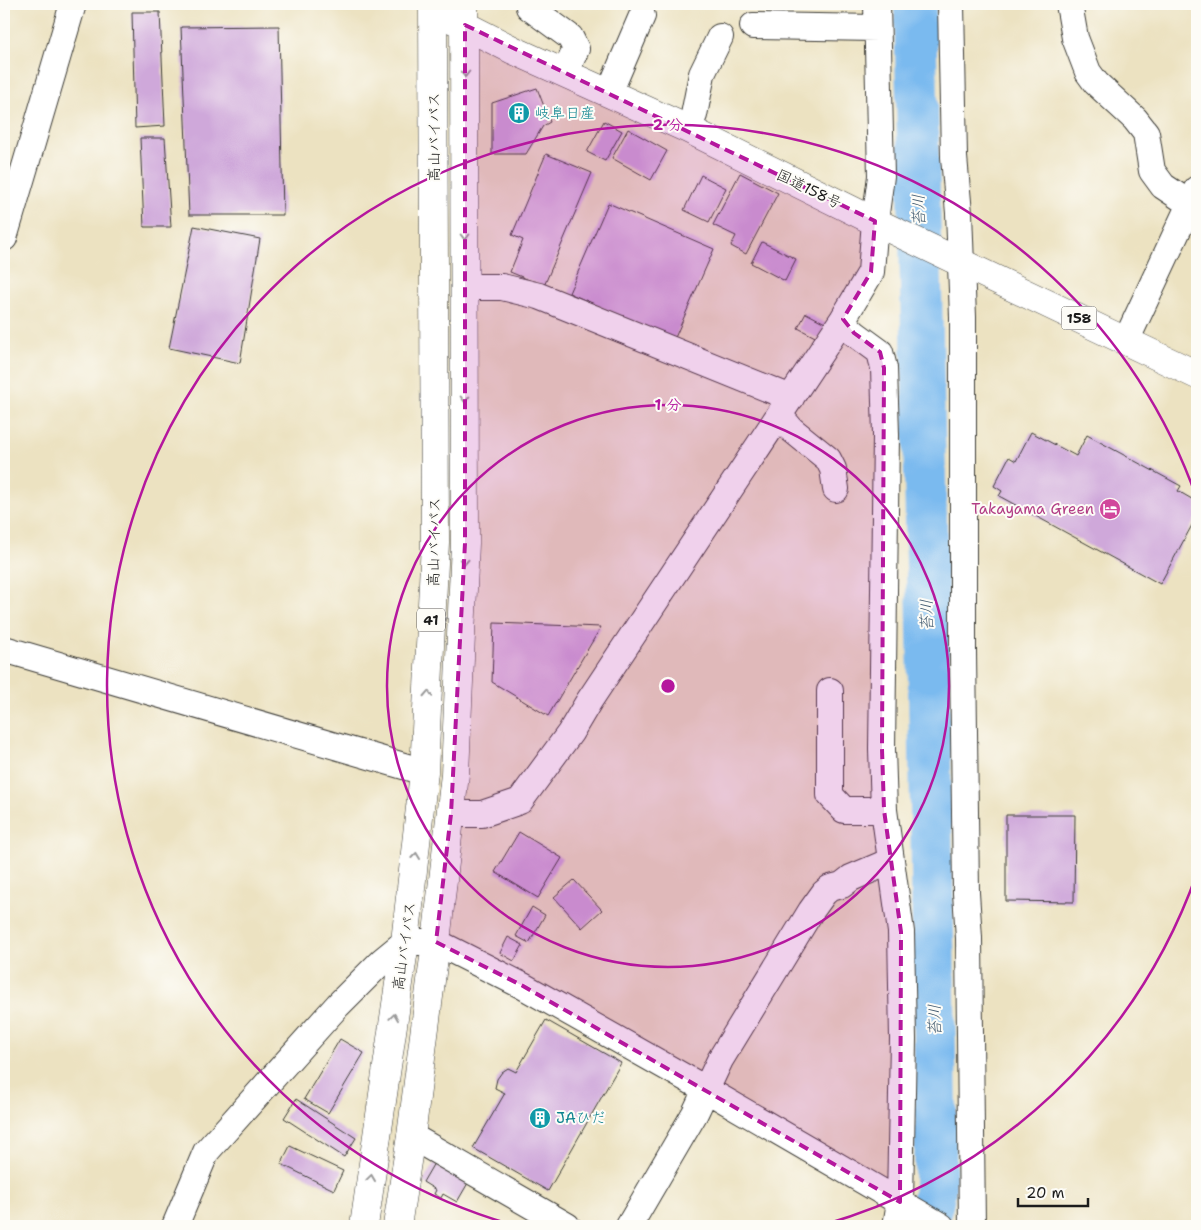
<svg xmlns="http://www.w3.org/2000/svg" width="1201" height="1230" font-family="'Shantell Sans','Klee One',sans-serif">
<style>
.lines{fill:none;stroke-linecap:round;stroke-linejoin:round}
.river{stroke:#7abaef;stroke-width:42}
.building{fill:#cfa8da}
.minor-casing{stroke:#3b3a35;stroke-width:28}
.highway-casing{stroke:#3b3a35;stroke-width:29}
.minor{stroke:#fff;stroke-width:26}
.highway{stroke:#fff;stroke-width:28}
.oneway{stroke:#999}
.marked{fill:#b5179e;fill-opacity:0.2;stroke:#b5179e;stroke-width:4;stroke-dasharray:10 6;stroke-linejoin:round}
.ring{fill:none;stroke:#b5179e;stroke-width:2.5}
.labels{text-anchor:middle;stroke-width:4;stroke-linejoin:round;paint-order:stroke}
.shield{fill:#fdfcf7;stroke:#605f5e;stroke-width:1}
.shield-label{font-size:14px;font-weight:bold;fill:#1c1c1c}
.culture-label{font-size:15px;fill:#0d838f;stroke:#fdfcf7;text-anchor:start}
.street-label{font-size:15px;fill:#1c1c1c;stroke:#fdfcf7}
.hotel-label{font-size:15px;fill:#b23c85;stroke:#fdfcf7;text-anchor:end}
.water-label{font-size:16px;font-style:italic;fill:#425b70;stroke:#fdfcf7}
.centre{fill:#b5179e;stroke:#fdfcf7;stroke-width:2.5}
.ring-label{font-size:15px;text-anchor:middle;font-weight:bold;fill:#b5179e;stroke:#fdfcf7;stroke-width:4;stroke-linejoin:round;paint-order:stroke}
</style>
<rect width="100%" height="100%" fill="#fdfcf7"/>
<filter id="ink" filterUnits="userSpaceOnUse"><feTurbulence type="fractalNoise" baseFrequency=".02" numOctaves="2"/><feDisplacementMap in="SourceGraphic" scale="10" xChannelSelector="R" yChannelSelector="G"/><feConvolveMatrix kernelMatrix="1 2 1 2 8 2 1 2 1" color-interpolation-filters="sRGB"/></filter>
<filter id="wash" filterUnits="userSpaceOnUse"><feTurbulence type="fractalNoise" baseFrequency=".0096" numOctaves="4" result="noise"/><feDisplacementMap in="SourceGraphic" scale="20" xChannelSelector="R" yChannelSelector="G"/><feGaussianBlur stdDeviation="1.12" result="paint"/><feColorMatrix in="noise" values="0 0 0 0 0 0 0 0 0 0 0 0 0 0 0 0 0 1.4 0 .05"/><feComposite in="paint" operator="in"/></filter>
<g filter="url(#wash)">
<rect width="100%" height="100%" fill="#ece2c1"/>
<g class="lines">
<!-- river -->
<path class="river" d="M915,4L927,570L936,1113L935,1189L928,1226"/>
</g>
<g id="blocks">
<!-- building -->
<path class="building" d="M132,12H160L165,126L135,128Z
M279,26L283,215H189L181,27Z
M537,88L550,122L543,126L526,154H492V103Z
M604,121L622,131L605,161L587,152Z
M628,129L667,151L651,180L612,158Z
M140,138H165L171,227H144Z
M546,154L592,173L544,286L510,272L523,240L512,235Z
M740,173L778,193L746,254L731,246L736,236L713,225Z
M701,175L726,188L709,222L684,210Z
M608,203L714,249L674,340L569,293Z
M194,226L260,239L240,363L169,348Z
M762,242L796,259L785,281L751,263Z
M806,313L827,324L819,339L798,328Z
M1031,432L1076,456L1087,435L1181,486L1178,491L1197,502V516L1160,584L999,496L1002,491L994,486L1009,457L1016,461Z
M494,623L601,627L548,716L492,682Z
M1006,815H1075L1074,902L1006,901Z
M519,832L562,858L538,898L495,872Z
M574,880L602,910L582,928L554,897Z
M532,907L545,915L529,943L516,936Z
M508,937L523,945L514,961L500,953Z
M546,1020L621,1063L548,1191L473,1148L505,1093L495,1088L497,1079L502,1072L508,1068L516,1072Z
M340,1039L364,1053L328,1113L304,1099Z
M296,1099L356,1138L344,1157L284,1118Z
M290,1146L343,1171L334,1190L281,1164Z
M434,1163L468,1183L457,1202L443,1194L441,1198L434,1194L436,1190L423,1182Z"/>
</g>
</g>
<g filter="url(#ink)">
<use href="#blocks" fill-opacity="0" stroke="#3b3a35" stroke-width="1"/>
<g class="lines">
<!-- minor casing -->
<g class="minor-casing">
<path id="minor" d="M529,4V7L570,37L576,49L565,73
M951,4L954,157L959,213L963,317V652L966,893L969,938L972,1226
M1069,4L1075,38L1088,72L1096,83L1135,119L1146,133L1152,171L1163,186L1190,204
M753,26L877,28
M609,93L642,16
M688,129L694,115L702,74L720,37
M4,238L73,4
M465,287H502L539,296L791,398
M843,319L847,326L854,333L880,352L884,368L886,435L882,749L884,810L901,932L903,1039L900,1202L896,1226
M1126,341L1197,189
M779,415L791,429L828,459L833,469L836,489
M4,649L424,772
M830,691V795L844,810H884
M451,814H482L520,801L570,733L589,701L843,319L871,272L875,221L881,176L877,4
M411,1136L567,1226
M175,1226L206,1152L338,1005L383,960L405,942H436L523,986L707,1090L941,1226
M629,1226L695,1113L720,1060L811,911L824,893L830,888L842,885L851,878L891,861"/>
</g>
<!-- highway casing -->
<g class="highway-casing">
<path id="highway" d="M452,19L513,50L688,129L888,228L1197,375
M364,1226L405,942L424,772L435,542L433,4
M397,1226L411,1136L436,942L455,774L465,543L464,4"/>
</g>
<!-- minor -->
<use href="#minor" class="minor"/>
<!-- highway -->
<use href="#highway" class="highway"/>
</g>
<!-- one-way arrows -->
<defs><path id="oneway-chevron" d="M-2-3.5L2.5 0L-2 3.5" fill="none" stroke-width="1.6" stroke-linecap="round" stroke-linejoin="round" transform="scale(1.25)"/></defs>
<g class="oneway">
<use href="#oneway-chevron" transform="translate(465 74) rotate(90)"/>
<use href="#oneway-chevron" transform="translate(465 237) rotate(90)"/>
<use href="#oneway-chevron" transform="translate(465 399) rotate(90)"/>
<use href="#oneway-chevron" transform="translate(464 562) rotate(93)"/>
<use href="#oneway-chevron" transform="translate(428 694) rotate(-87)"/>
<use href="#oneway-chevron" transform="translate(416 856) rotate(-83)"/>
<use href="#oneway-chevron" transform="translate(394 1017) rotate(-82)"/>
<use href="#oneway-chevron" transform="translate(371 1178) rotate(-82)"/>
</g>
</g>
<!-- marked area -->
<path class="marked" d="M465,25L875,221L871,272L843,319L854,333L880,352L884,368L882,749L884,810L901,932L900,1202L523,986L436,942L451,814L465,543Z"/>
<!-- distance rings -->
<g class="ring">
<circle cx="668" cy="686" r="281"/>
<path d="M1197 873A561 561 0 0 1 823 1225M513 1225A561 561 0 1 1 1197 499"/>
</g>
<!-- icons -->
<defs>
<g id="building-disc" transform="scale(1.125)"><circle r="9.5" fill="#0f9aa8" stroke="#fdfcf7"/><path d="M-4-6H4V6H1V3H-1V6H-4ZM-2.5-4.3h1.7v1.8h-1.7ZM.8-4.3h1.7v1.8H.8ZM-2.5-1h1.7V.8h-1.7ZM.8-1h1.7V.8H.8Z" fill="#fff"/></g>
<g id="hotel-disc" transform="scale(1.125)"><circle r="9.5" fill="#d1479c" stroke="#fdfcf7"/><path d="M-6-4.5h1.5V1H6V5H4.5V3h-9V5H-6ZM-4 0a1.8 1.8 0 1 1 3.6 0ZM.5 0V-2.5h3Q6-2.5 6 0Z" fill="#fff"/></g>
</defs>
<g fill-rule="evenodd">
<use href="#building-disc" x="519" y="113"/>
<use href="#hotel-disc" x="1110" y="509"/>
<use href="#building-disc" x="540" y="1118"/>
</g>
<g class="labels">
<!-- shield labels -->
<g class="shield">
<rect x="1061.5" y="306.5" width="35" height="23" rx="4"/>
<rect x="417" y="608.5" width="28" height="23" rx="4"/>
</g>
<g class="shield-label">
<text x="1079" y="323">158</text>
<text x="431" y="625">41</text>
</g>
<!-- culture labels -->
<g class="culture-label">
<text x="535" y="118">岐阜日産</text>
<text x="556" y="1123">JAひだ</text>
</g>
<!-- street labels -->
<g class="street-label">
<text transform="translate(434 137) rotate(-90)" y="5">高山バイパス</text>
<text transform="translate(809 189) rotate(26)" y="5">国道158号</text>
<text transform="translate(434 542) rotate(-89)" y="5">高山バイパス</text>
<text transform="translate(404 946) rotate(-82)" y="5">高山バイパス</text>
</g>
<!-- hotel labels -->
<g class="hotel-label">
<text x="1094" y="514">Takayama Green</text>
</g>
<!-- water labels -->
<g class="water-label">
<text transform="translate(918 210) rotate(-91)" y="6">苔川</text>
<text transform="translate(926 615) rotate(-91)" y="6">苔川</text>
<text transform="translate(934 1020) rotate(-91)" y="6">苔川</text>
</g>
</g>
<circle cx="668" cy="686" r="8" class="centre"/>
<g class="ring-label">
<text x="668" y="130">2 分</text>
<text x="668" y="410">1 分</text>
</g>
<!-- margin -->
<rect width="1201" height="1230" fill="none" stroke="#fdfcf7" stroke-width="20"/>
<!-- scale -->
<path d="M1018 1198v8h70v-8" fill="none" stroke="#1c1c1c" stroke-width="2.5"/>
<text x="1026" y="1198" font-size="15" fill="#1c1c1c" stroke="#fdfcf7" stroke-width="4" paint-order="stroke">20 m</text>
</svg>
